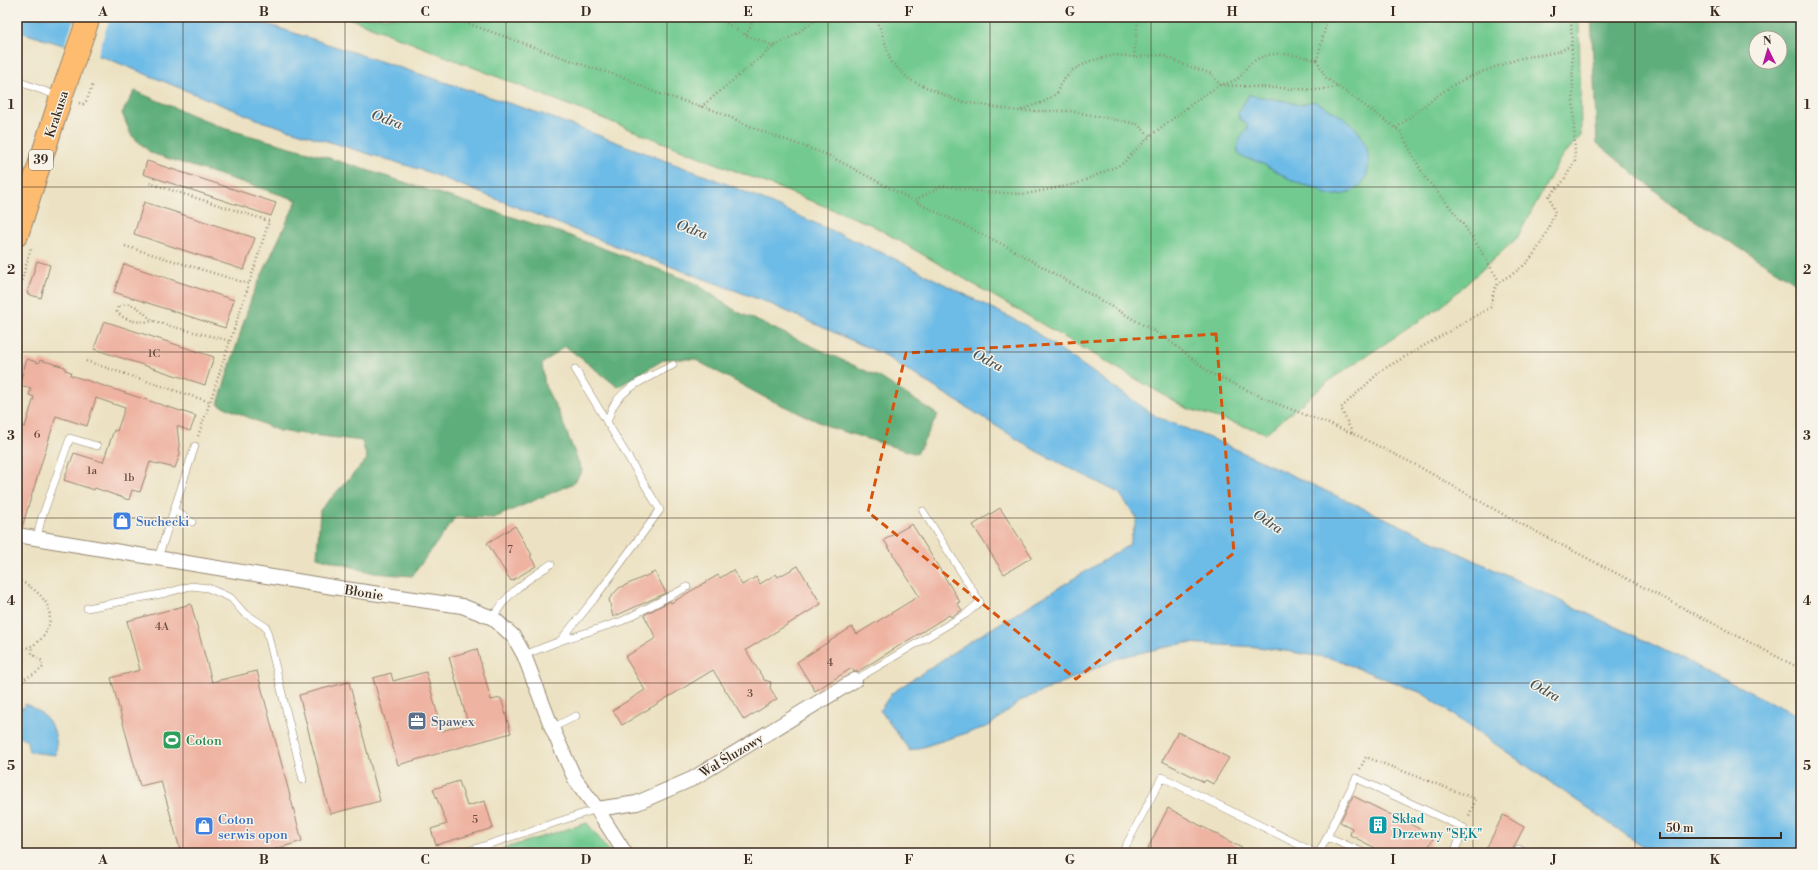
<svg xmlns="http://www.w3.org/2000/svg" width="1818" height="870" font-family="'Libre Bodoni',serif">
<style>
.green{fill:#72ca90;stroke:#567a57}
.forest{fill:#5dae7a;stroke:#4c6c4c;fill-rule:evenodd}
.water{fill:#6dbbe7;stroke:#547282}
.pier{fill:#ece2c3}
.building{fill:#efb3a2}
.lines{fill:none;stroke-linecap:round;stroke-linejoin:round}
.service-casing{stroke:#948670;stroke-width:8}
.minor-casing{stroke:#948670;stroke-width:16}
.primary-casing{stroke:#948670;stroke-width:24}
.path{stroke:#948670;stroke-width:2.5;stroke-dasharray:1 3;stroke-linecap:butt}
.service{stroke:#fff;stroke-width:7}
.minor{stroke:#fff;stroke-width:14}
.primary{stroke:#febc70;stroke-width:22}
.marked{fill:none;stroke:#d7540e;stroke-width:3;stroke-dasharray:8 5;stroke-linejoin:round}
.grid{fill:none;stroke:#3b2a1e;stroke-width:1;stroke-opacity:0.55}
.labels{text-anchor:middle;stroke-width:3;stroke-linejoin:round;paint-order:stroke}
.number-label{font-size:11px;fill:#684c3f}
.shield{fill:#f7f3e8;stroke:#73665b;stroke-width:1}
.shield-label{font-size:12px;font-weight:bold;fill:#3b2a1e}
.street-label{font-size:13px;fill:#3b2a1e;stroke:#f7f3e8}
.shop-label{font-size:13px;fill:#366cbe;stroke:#f7f3e8;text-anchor:start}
.service-label{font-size:13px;fill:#4e5e75;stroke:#f7f3e8;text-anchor:start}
.leisure-label{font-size:13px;fill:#27864d;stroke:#f7f3e8;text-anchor:start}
.culture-label{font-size:13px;fill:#0d838f;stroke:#f7f3e8;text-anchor:start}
.water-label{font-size:14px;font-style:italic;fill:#4a565a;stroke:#f7f3e8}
.neatline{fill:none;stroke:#3b2a1e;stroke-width:1.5}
.grid-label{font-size:13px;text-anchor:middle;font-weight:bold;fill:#3b2a1e}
</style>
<rect width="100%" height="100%" fill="#f7f3e8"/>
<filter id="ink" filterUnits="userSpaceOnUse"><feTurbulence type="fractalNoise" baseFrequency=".025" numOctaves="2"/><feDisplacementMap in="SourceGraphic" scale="8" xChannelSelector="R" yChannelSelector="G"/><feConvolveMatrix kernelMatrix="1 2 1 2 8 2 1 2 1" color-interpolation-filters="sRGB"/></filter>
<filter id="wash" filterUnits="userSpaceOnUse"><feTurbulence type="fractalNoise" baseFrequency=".012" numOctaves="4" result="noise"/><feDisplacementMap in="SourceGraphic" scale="16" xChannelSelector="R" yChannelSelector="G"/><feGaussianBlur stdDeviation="0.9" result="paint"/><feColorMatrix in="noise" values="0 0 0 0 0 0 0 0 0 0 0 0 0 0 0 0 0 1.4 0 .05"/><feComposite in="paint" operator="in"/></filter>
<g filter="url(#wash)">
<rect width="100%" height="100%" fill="#ece2c3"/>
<!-- green -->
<path class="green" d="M346,17H1579L1581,136L1560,159L1517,238L1442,306L1334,377L1266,433L1186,408L872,225Z
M587,823L611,853H489Z"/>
<!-- forest -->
<path class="forest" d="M1591,17H1801V286L1681,212L1597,143ZM1756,38H1780V62H1756Z
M135,91L223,128L326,157L565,234L695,283L736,311L881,378L938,415L917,454L832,428L764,397L694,359H665L618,387L565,346L542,364L545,386L559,413L582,471L574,483L494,518L456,517L412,576L374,573L317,557L320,510L367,459L362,441L279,431L218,404L252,296L297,200L151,153L131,135L122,113Z"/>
<!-- water -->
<path class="water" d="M17,17H245L542,114L727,184L887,255L1025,325L1157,417L1222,443L1391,521L1637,637L1801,717V853H1652L1422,693L1331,658L1258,647L1185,643L1121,657L1020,701L989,726L910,751L880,710L892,693L966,644L1129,545L1137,518L1119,493L1036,451L882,354L766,302L608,243L425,171L264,122L106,58L17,31Z
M1249,95L1285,101L1299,105L1313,101C1326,107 1353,121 1360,134C1378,163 1368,198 1329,195C1324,194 1320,190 1316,188C1310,186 1303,186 1298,183C1286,178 1275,170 1263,164C1256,160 1247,159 1240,156C1234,144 1241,138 1247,129V124L1240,119L1238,113Z
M25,704C48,713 59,730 56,755L29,752L27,741L17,735V708H24Z"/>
<!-- pier -->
<path class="pier" d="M75,17H110L97,57L64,47Z"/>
<g id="blocks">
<!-- building -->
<path class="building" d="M147,161L276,203L271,216L143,174Z
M144,202L255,238L244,270L134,234Z
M37,261L50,265L41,298L27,294Z
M124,264L234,300L225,328L114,292Z
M104,321L214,357L205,385L94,349Z
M27,359L39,363L40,360L65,367V370L71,372L70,375L196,416L190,431L177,426L180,454L175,468L150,462L140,492L132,490L129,500L95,488L94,490L64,480L74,453L103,462L114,430L117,431L125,408L96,398L87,426L56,416L22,527H17V424L25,427L34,397L29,395L31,388L19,385Z
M1000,508L1032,557L1004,574L973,525Z
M912,524L960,602L957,603L962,610L951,617L949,615L857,672H854L852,668L815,691L797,662L852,627L857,634L919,596L884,540Z
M515,526L532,555L530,556L536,566L511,581L487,543Z
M798,566L821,604L746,650L764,680L771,682L770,688L777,699L744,720L713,670L622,725L613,710L645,690L625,657L656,638L644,615L670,601L671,603L718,575L720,578L733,570L742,585L756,577L760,584L776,574L778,577Z
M655,572L666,593L613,617L609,599L619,588Z
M191,604L212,682L257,671L302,841L263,853H181L161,781L140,786L111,678L140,670L127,621Z
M477,649L491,700L501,698L511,733L398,765L373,678L391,673L393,681L426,672L442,731L468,723L449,657Z
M349,682L380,801L330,814L299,695Z
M1178,732L1229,758L1213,784L1206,780L1204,782L1162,761Z
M459,781L467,806L485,801L493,828L436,845L431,829L447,824L433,789Z
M1353,796L1434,836L1426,853H1385L1350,835L1352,828L1340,822Z
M1168,808L1251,853H1147L1150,849L1148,848Z
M1503,815L1524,827L1511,853H1484Z"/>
</g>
</g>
<g filter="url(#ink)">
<use href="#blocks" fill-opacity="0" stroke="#948670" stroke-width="1"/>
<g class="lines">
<!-- service casing -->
<g class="service-casing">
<path id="service" d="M17,81L58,96
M607,423C609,416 611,409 615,403C627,385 654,375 673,365
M174,510L192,522
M37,538L41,520L70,438L97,446
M158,558L195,446
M87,608L166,593L191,586L208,588L231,598L243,612L266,627L303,780
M493,618C508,591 526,581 551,564
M560,641L622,621L687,587
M524,655L560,641L594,599L660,510L575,369
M855,680L966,614L980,602L923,511
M552,728L576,716
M1328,837L1364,853
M462,853L597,809
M1122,853L1162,777L1316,853
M1319,853L1356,778L1464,828L1454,853
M1516,853L1519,849L1526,853"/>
</g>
<!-- minor casing -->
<g class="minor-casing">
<path id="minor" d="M17,535L345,589L462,606L493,618L514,637L524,655L552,728L575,779L597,809L625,853
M597,809L637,803L692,779L855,680"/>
</g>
<!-- primary casing -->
<g class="primary-casing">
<path id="primary" d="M17,235L61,97L89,17"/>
</g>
<!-- path -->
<path class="path" d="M450,17L592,68L623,77L654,92L716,111L761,131L828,155L914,201L1008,247L1166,338L1210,373L1275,403L1352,433L1416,465L1506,516L1801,669
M716,17L746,35L774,46
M874,17L881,30L891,62L910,80L958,101L1018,111H1070L1137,124L1150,136L1122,164L1076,184L1026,194L984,192L942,186L914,201
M1328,17L1317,60L1325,77L1400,131L1424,176L1450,207L1473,238L1499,281
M746,35L751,26L753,17
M1134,57L1138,17
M1223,84C1227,83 1233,82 1237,79C1242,76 1245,69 1249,65C1269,47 1294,55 1317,60
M1220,85L1318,90L1337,87
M79,103L83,104L87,100L93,84
M701,107L774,46L793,36L820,17
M1021,110L1046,101L1057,93L1060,84L1073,70L1090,61L1115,55L1134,57L1163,55L1185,65L1212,74L1220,85L1201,97L1150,136
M1396,128C1421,110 1443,87 1472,76C1487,70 1503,64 1518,59C1536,54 1556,56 1571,45
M125,246L249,284L269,221L149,183
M17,296L31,248
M230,341L249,284
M86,361L210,402L230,341C206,334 179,330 155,321C141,315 140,300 118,306L117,312C126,322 141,323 154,321
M1352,433L1341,408L1382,370L1491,307C1494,275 1504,283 1523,266C1539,252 1547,231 1555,212L1549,196L1562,183L1575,161L1571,17
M198,436L210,402
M17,580C27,583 41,594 46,603C58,624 40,650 17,649
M19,697C20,672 30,681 43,667L42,661L32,654V647
M1360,769L1366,757L1476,799L1468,818"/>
<!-- service -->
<use href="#service" class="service"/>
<!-- minor -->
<use href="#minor" class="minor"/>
<!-- primary -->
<use href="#primary" class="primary"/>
</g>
</g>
<!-- marked area -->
<path class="marked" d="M1216,334L1234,553L1076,679L868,512L906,353Z"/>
<!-- grid -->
<path class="grid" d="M183,17V853M345,17V853M506,17V853M667,17V853M828,17V853M990,17V853M1151,17V853M1312,17V853M1473,17V853M1635,17V853M17,187H1801M17,352H1801M17,518H1801M17,683H1801"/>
<!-- icons -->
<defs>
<g id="shop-square" transform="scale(1)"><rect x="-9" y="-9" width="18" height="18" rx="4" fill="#3f7fe0" stroke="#f7f3e8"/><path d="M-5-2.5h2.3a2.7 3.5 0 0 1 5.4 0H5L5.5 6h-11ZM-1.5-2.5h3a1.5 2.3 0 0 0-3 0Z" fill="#fff"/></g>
<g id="office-square" transform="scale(1)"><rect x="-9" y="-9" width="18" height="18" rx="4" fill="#5c6f8a" stroke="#f7f3e8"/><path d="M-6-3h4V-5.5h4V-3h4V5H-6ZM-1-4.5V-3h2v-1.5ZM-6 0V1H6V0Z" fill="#fff"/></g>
<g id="stadium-square" transform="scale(1)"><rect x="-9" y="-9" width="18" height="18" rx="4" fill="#2e9e5b" stroke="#f7f3e8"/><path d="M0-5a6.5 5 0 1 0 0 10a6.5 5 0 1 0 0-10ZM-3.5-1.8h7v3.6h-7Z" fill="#fff"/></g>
<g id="building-square" transform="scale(1)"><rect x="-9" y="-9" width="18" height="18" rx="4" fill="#0f9aa8" stroke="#f7f3e8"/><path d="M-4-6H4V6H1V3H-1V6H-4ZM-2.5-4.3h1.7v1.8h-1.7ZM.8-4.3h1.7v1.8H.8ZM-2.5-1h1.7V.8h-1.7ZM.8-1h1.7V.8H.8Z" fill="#fff"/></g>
</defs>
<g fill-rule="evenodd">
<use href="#shop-square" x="122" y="521"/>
<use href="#office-square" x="417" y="721"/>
<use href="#stadium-square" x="172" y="740"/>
<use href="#building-square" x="1378" y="825"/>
<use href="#shop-square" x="204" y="826"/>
</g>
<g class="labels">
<!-- number labels -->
<g class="number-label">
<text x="154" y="357">1C</text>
<text x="37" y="438">6</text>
<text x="92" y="474">1a</text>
<text x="129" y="481">1b</text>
<text x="510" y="553">7</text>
<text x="162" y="630">4A</text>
<text x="830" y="666">4</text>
<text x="750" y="697">3</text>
<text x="475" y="823">5</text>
</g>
<!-- shield labels -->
<rect class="shield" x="29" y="150" width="24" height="20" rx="3"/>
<g class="shield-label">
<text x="41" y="164">39</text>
</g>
<!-- street labels -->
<g class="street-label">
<text transform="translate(56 114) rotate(-72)" y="5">Krakusa</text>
<text transform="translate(364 592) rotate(9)" y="5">Błonie</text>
<text transform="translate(731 755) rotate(-31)" y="5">Wał Śluzowy</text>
</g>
<!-- shop labels -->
<g class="shop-label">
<text x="136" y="526">Suchecki</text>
<text x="218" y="824">Coton<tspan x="218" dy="15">serwis opon</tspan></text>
</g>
<!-- service labels -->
<g class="service-label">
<text x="431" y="726">Spawex</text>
</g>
<!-- leisure labels -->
<g class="leisure-label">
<text x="186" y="745">Coton</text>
</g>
<!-- culture labels -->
<g class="culture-label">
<text x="1392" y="823">Skład<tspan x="1392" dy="15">Drzewny "SĘK"</tspan></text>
</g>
<!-- water labels -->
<g class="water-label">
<text transform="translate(387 119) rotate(20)" y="5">Odra</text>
<text transform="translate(692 229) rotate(20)" y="5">Odra</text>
<text transform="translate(988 360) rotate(27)" y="5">Odra</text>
<text transform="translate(1268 521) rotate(33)" y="5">Odra</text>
<text transform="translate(1545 690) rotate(29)" y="5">Odra</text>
</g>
</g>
<!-- margin -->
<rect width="1818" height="870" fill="none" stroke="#f7f3e8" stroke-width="44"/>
<!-- north arrow -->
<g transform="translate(1768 50) rotate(355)"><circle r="19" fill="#f7f3e8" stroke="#aca397"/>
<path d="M0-3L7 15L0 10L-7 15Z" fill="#b5179e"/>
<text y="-6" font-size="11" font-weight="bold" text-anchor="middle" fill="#3b2a1e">N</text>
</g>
<!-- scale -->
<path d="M1660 832v6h121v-6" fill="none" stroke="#3b2a1e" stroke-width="2"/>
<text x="1666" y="832" font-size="12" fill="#3b2a1e" stroke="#f7f3e8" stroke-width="3" paint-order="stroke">50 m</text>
<rect x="22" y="22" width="1774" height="826" class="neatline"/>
<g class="grid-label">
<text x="103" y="16">A</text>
<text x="264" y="16">B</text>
<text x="425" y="16">C</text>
<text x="586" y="16">D</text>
<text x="748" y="16">E</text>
<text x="909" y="16">F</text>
<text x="1070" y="16">G</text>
<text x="1232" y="16">H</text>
<text x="1393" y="16">I</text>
<text x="1554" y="16">J</text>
<text x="1715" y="16">K</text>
<text x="11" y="109">1</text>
<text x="1807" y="109">1</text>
<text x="11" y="274">2</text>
<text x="1807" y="274">2</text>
<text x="11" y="440">3</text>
<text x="1807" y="440">3</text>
<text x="11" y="605">4</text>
<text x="1807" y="605">4</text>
<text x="11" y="770">5</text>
<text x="1807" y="770">5</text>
<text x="103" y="864">A</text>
<text x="264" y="864">B</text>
<text x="425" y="864">C</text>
<text x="586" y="864">D</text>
<text x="748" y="864">E</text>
<text x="909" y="864">F</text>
<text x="1070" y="864">G</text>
<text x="1232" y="864">H</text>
<text x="1393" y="864">I</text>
<text x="1554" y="864">J</text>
<text x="1715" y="864">K</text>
</g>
</svg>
